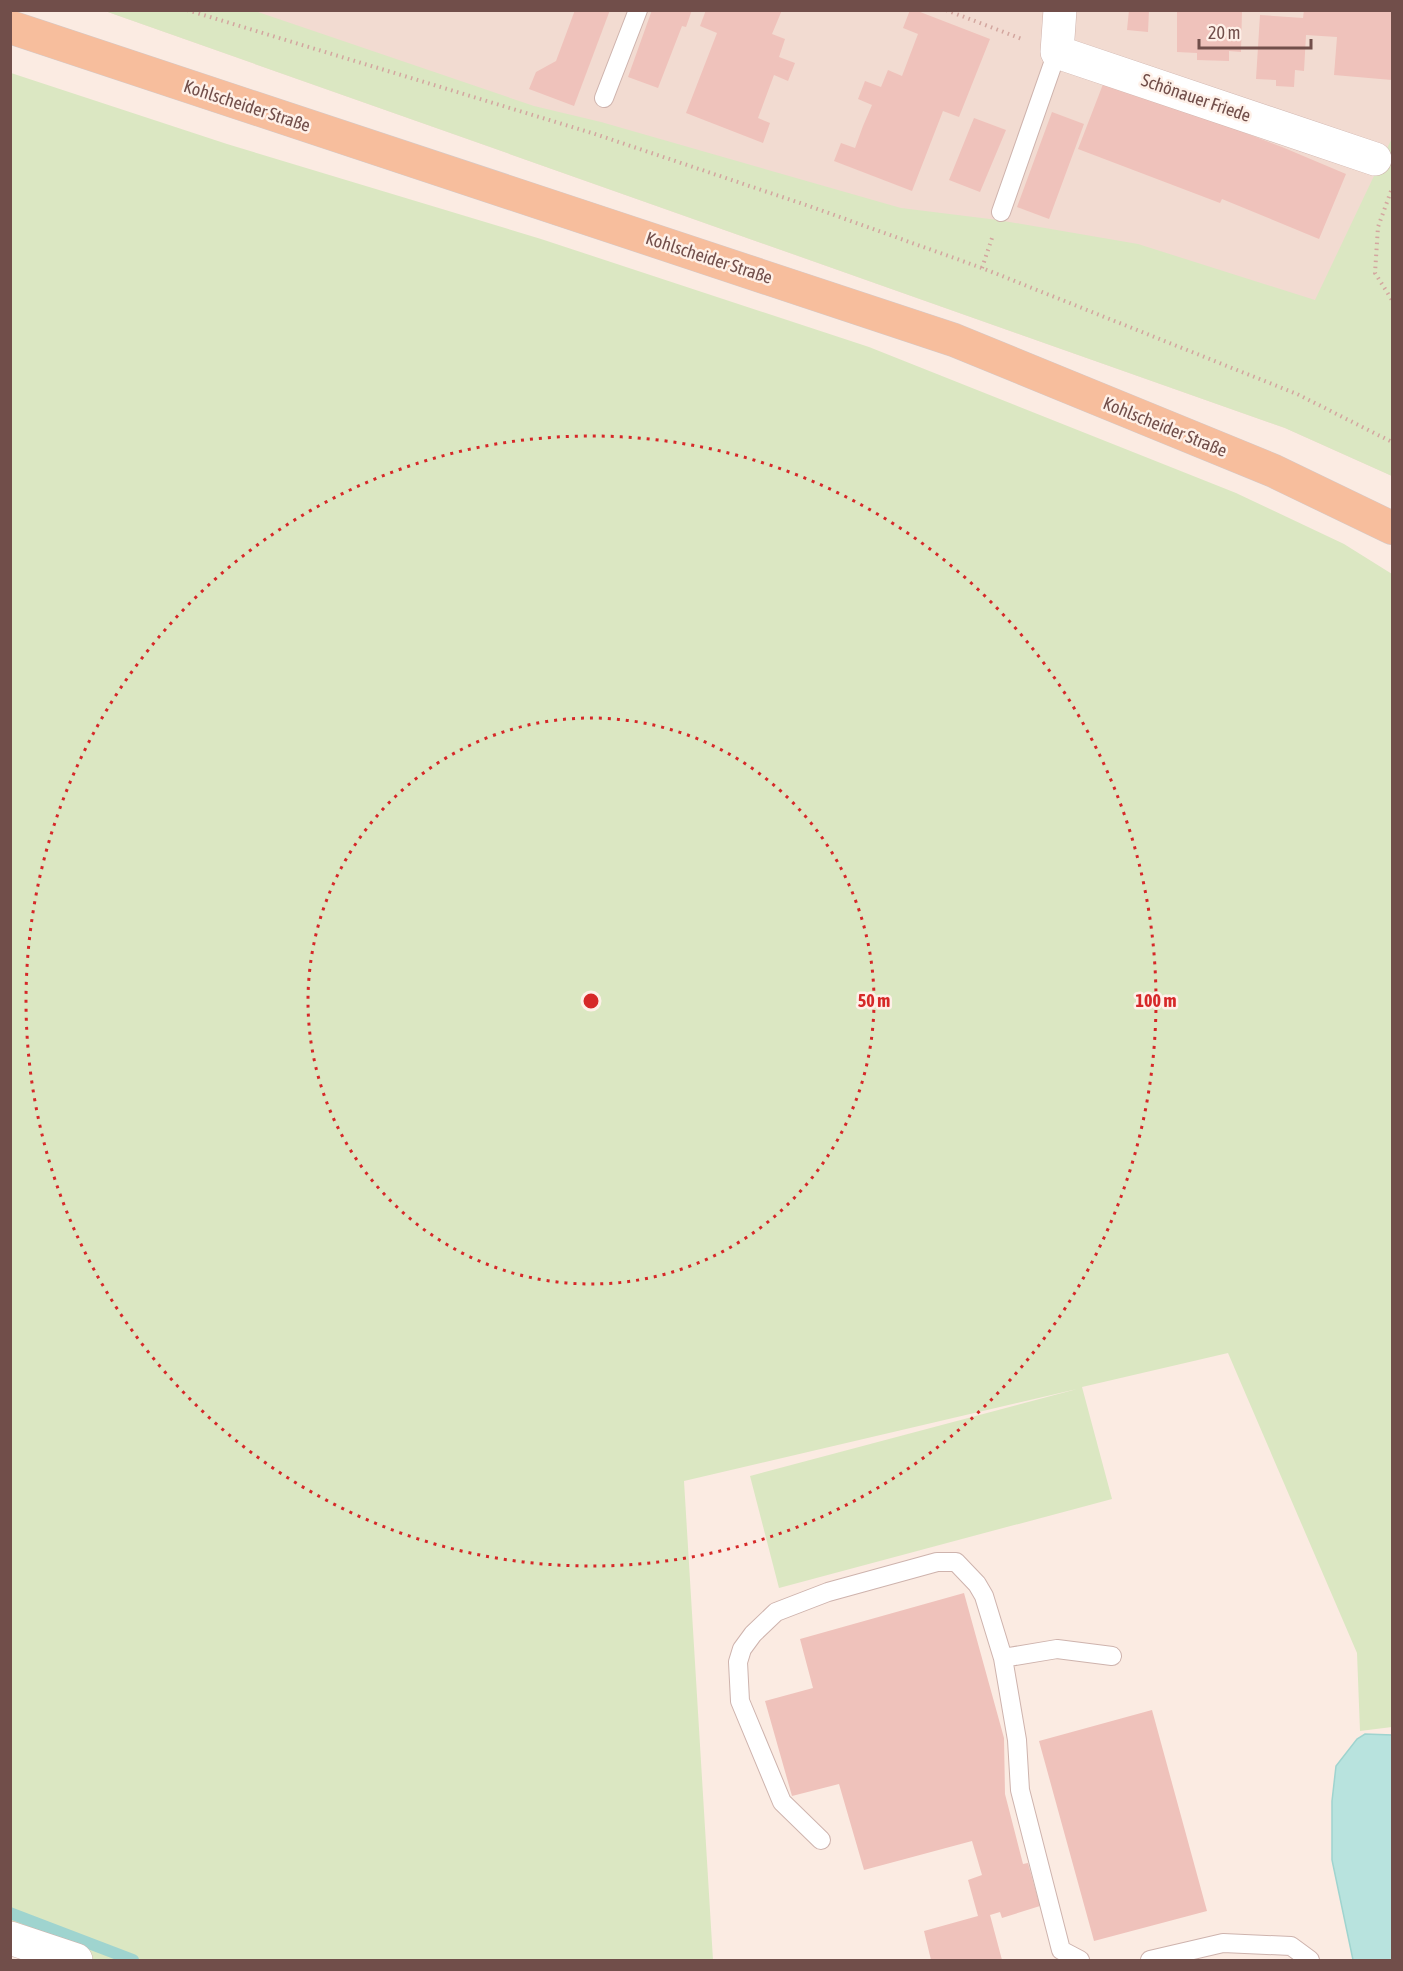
<svg xmlns="http://www.w3.org/2000/svg" width="1403" height="1971" font-family="'Asap Condensed',sans-serif">
<style>
.residential{fill:#f2dbd1}
.green{fill:#dbe7c2}
.water{fill:#b8e3de;stroke:#9fd4cf;stroke-width:1.5}
.lines{fill:none;stroke-linecap:round;stroke-linejoin:round}
.stream{stroke:#9fd4cf;stroke-width:12}
.building{fill:#efc2bb}
.service-casing{stroke:#ceb3ad;stroke-width:20}
.minor-casing{stroke:#ceb3ad;stroke-width:34}
.primary-casing{stroke:#d4cac9;stroke-width:34}
.path{stroke:#d3a69f;stroke-width:4;stroke-dasharray:1.5 4.5;stroke-linecap:butt}
.service{stroke:#fff;stroke-width:18}
.minor{stroke:#fff;stroke-width:33}
.primary{stroke:#f7be9d;stroke-width:33}
.ring{fill:none;stroke:#d62828;stroke-width:3;stroke-dasharray:3 6}
.labels{text-anchor:middle;stroke-width:5;stroke-linejoin:round;paint-order:stroke}
.street-label{font-size:18px;fill:#714e4a;stroke:#fef0e8}
.centre{fill:#d62828;stroke:#fef0e8;stroke-width:3}
.ring-label{font-size:18px;text-anchor:middle;font-weight:bold;fill:#d62828;stroke:#fef0e8;stroke-width:5;stroke-linejoin:round;paint-order:stroke}
</style>
<rect width="100%" height="100%" fill="#fbebe2"/>
<!-- residential -->
<path class="residential" d="M105,11H1392V476L1285,428Z"/>
<!-- green -->
<path class="green" d="M105,11H255L534,106L601,122L901,208L998,220L1138,244L1315,300L1392,138V476L1285,428Z
M11,73L227,144L541,239L869,347L1236,493L1344,544L1392,574V1727L1360,1731L1357,1653L1228,1353L1082,1387L1112,1499L779,1588L750,1476L1077,1389L684,1481L713,1960H48L11,1947Z"/>
<!-- water -->
<path class="water" d="M1365,1734L1392,1735V1960H1353L1332,1860V1801L1336,1766L1357,1739Z"/>
<g class="lines">
<!-- stream -->
<path class="stream" d="M10,1913L133,1960"/>
</g>
<!-- building -->
<path class="building" d="M575,10H610L574,106L529,89L536,72L556,61Z
M652,10H692L686,27L682,26L658,88L628,77Z
M706,10H782L772,34L785,39L779,57L795,63L788,81L774,75L758,118L770,123L763,143L686,113L717,33L700,26Z
M910,10H915L990,39L959,117L943,111L912,191L834,161L841,143L855,148L863,126L872,105L858,99L865,81L881,87L888,70L902,76L918,34L903,28Z
M1129,10H1149L1148,32L1127,30Z
M1177,10H1242L1241,52L1229,51V61L1197,60V53L1177,52Z
M1304,10L1392,12V80L1334,75L1337,37L1306,35L1304,71L1295,70L1294,87L1276,86V80L1256,79L1260,15L1303,18Z
M1105,79L1282,147L1346,174L1319,239L1222,199L1220,203L1078,149Z
M1052,112L1084,124L1049,219L1017,207Z
M974,118L1006,130L980,192L949,180Z
M964,1593L1004,1738L1005,1794L1023,1864L1028,1863L1040,1906L1002,1918L1000,1912L990,1915L1002,1960H931L924,1931L978,1916L968,1880L982,1875L972,1841L864,1870L839,1784L792,1796L765,1701L813,1688L800,1639Z
M1152,1710L1207,1911L1094,1941L1039,1741Z"/>
<g class="lines">
<!-- service casing -->
<g class="service-casing">
<path id="service" d="M604,98L638,10
M1001,212L1057,52
M821,1840L782,1802L740,1701L738,1662L742,1649L753,1634L776,1612L828,1592L937,1562H956L977,1584L984,1596L1003,1658
M1080,1960L1061,1950L1020,1790L1017,1740L1003,1658L1057,1649L1112,1656
M1150,1960L1223,1943L1291,1946L1310,1960"/>
</g>
<!-- minor casing -->
<g class="minor-casing">
<path id="minor" d="M1060,10L1057,52L1375,159
M10,1938L76,1960"/>
</g>
<!-- primary casing -->
<g class="primary-casing">
<path id="primary" d="M10,27L954,340L1274,471L1392,528"/>
</g>
<!-- path -->
<path class="path" d="M187,10L592,133L809,206L982,268L1297,394L1392,442
M946,10L1022,39
M1391,191L1378,227L1375,273L1392,300
M982,268L992,238"/>
<!-- service -->
<use href="#service" class="service"/>
<!-- minor -->
<use href="#minor" class="minor"/>
<!-- primary -->
<use href="#primary" class="primary"/>
</g>
<!-- distance rings -->
<g class="ring">
<circle cx="591" cy="1001" r="283"/>
<circle cx="591" cy="1001" r="565"/>
</g>
<g class="labels">
<!-- street labels -->
<g class="street-label">
<text transform="translate(1196 98) rotate(19)" y="6">Schönauer Friede</text>
<text transform="translate(247 106) rotate(18)" y="6">Kohlscheider Straße</text>
<text transform="translate(709 258) rotate(18)" y="6">Kohlscheider Straße</text>
<text transform="translate(1165 427) rotate(22)" y="6">Kohlscheider Straße</text>
</g>
</g>
<circle cx="591" cy="1001" r="9" class="centre"/>
<g class="ring-label">
<text x="874" y="1007">50 m</text>
<text x="1156" y="1007">100 m</text>
</g>
<!-- border -->
<rect width="1403" height="1971" fill="none" stroke="#714e4a" stroke-width="24"/>
<!-- scale -->
<path d="M1199 39v9h112v-9" fill="none" stroke="#714e4a" stroke-width="3"/>
<text x="1208" y="39" font-size="18" fill="#714e4a" stroke="#fef0e8" stroke-width="4.5" paint-order="stroke">20 m</text>
</svg>
